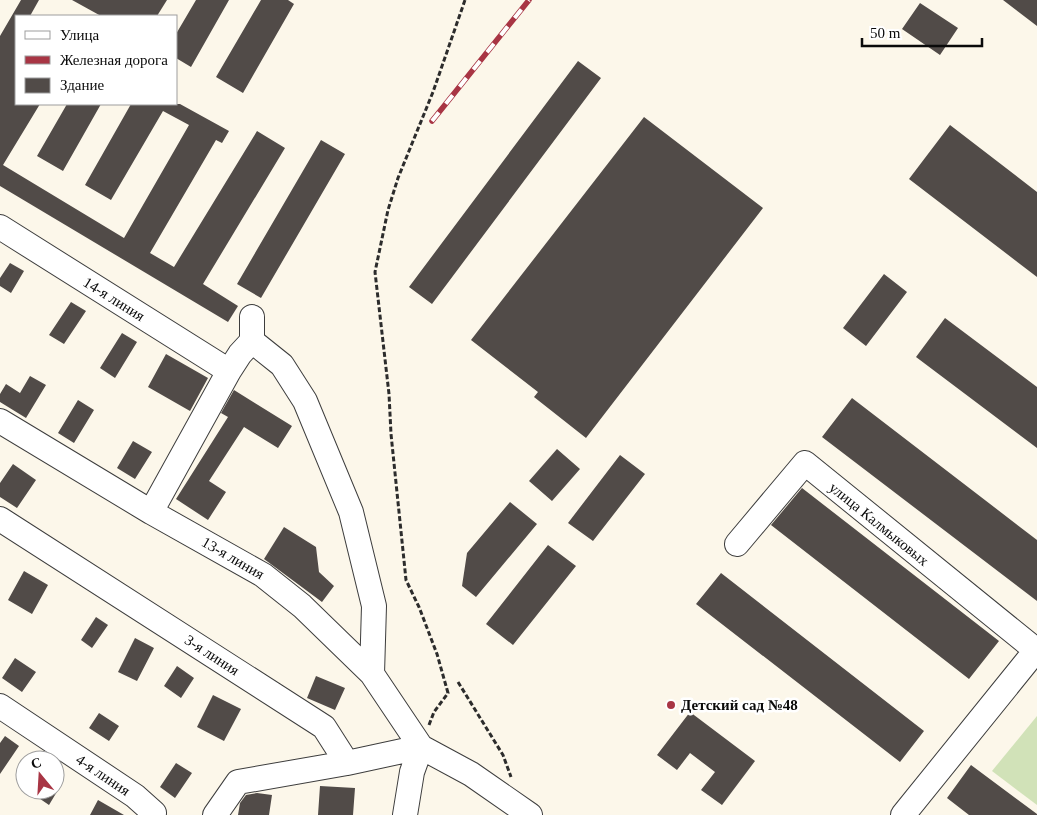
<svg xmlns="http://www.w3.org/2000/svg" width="1037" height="815" font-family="'Times New Roman',serif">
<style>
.grass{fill:#d1e2b8}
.building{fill:#514b48}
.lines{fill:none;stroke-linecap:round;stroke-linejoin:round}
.minor-casing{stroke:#3d3d3d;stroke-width:26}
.path{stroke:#2c2c2c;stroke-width:3;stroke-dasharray:5 2.5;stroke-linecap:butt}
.minor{stroke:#fff;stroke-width:24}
.rail-casing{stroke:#a83544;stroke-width:5.5}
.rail{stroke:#fff;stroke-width:4;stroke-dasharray:11;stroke-linecap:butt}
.poi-dot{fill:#a83544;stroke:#fff;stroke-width:2}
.labels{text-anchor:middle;stroke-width:5;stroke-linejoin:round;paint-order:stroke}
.street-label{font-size:15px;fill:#0a0a0a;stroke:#fff}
.poi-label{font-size:15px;font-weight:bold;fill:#0a0a0a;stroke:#fff;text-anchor:start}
</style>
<rect width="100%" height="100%" fill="#fcf7ea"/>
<!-- grass -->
<path class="grass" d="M1037,716V805L992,771Z"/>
<!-- building -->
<path class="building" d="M21,0H39L30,16H16V104H40L3,165L124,238L189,125L163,111L111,200L85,185L131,104H180L229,131L222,143L216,140L150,253L174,267L257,131L285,148L203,284L238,306L228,322L0,186V36Z
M72,0H167L157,16H101Z
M196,0H229L191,67L176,58V34Z
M261,0H288L294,4L243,93L216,77Z
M1003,0H1037V26Z
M920,3L958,28L940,55L902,29Z
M578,61L601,78L432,304L409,287Z
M67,104H101L63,171L37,156Z
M644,117L763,208L586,438L534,397L538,392L471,340Z
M950,125L1037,192V277L909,179Z
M321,140L345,154L261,298L237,284Z
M10,263L24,271L11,293L0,286V278Z
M884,274L907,292L866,346L843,328Z
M71,302L86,311L64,344L49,335Z
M945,318L1037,387V448L916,357Z
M122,333L137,342L115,378L100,368Z
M166,354L208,378L190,411L148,387Z
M30,376L46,385L26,418L0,402V394L6,384L20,393Z
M234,390L292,426L278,448L244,427L209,481L226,492L208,520L176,499L228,417L221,413Z
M852,398L1037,540V601L822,437Z
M78,400L94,410L74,443L58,433Z
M133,441L152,452L135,479L117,468Z
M557,449L580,469L552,501L529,481Z
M620,455L645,474L593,541L568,523Z
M13,464L36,480L17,508L0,497V483Z
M802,488L999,641L969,679L771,525Z
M510,502L537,524L476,597L462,586L467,553Z
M284,527L316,547L319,572L334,586L322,602L264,559Z
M548,545L576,566L513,645L486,624Z
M24,571L48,585L32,614L8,600Z
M721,573L924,731L900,762L696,604Z
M96,617L108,625L92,648L81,640Z
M135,638L154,648L137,681L118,672Z
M15,658L36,672L22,692L2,678Z
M177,666L194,678L181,698L164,686Z
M316,676L345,688L335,710L307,698Z
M213,695L241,709L224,741L197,727Z
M690,712L755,761L722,805L701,790L715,772L690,753L677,770L657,755Z
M99,713L119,726L109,741L89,728Z
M5,736L19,746L0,774V743Z
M176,763L192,773L175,798L160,787Z
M971,765L1037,814V815H969L947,798Z
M320,786L355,788L353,815H318Z
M27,790H58L49,805Z
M257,793L272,795L269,815H238L240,803L246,795Z
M98,800L124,815H90Z"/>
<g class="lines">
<!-- minor casing -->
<g class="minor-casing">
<path id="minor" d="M0,227L229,371
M252,317V341L282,365L305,401L351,512L374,606L372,674
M0,421L151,512L263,575L302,606L372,674L421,747L471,774L530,815
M151,512L229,371L240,354L252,341
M0,519L324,727L347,763L421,747
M737,544L805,463L1037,651
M0,706L135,796L154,813
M215,815L238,782L347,763
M405,815L412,772L421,747
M903,815L1037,649"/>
</g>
<!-- path -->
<path class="path" d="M458,682L503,755L511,777
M429,725L434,712L448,693L437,654L419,607L406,580L391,434L389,394L375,272L388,210L398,178L433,92L465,0"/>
<!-- minor -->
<use href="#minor" class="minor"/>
<!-- rail casing -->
<g class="rail-casing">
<path id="rail" d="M432,121L529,0"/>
</g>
<!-- rail -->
<use href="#rail" class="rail"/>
</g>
<!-- markers -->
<circle class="poi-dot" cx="671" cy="705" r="5"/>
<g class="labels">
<!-- street labels -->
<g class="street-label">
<text transform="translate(114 299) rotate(32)" y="5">14-я линия</text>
<text transform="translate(879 524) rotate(39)" y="5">улица Калмыковых</text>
<text transform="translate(233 558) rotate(30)" y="5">13-я линия</text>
<text transform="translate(212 655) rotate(33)" y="5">3-я линия</text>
<text transform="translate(103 775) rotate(34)" y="5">4-я линия</text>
</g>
<!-- poi labels -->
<g class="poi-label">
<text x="681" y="710">Детский сад №48</text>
</g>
</g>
<!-- legend -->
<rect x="15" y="15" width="162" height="90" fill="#ffffff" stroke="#9d9d9d"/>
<rect x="25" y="31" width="25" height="8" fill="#ffffff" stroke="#9d9d9d"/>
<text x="60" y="40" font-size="15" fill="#0a0a0a">Улица</text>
<rect x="25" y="56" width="25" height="8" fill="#a83544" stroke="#9d9d9d"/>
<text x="60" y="65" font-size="15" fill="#0a0a0a">Железная дорога</text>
<rect x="25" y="78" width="25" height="15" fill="#514b48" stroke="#9d9d9d"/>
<text x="60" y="90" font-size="15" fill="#0a0a0a">Здание</text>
<!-- north arrow -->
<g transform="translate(40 775) rotate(342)"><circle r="24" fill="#ffffff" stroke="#9d9d9d"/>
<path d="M0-4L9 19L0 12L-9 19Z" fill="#a83544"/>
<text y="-8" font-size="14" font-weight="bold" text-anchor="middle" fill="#0a0a0a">С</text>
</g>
<!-- scale -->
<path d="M862 38v8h120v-8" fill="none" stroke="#0a0a0a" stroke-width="2.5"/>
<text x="870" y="38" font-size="15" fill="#0a0a0a" stroke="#ffffff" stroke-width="4" paint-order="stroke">50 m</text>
</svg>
